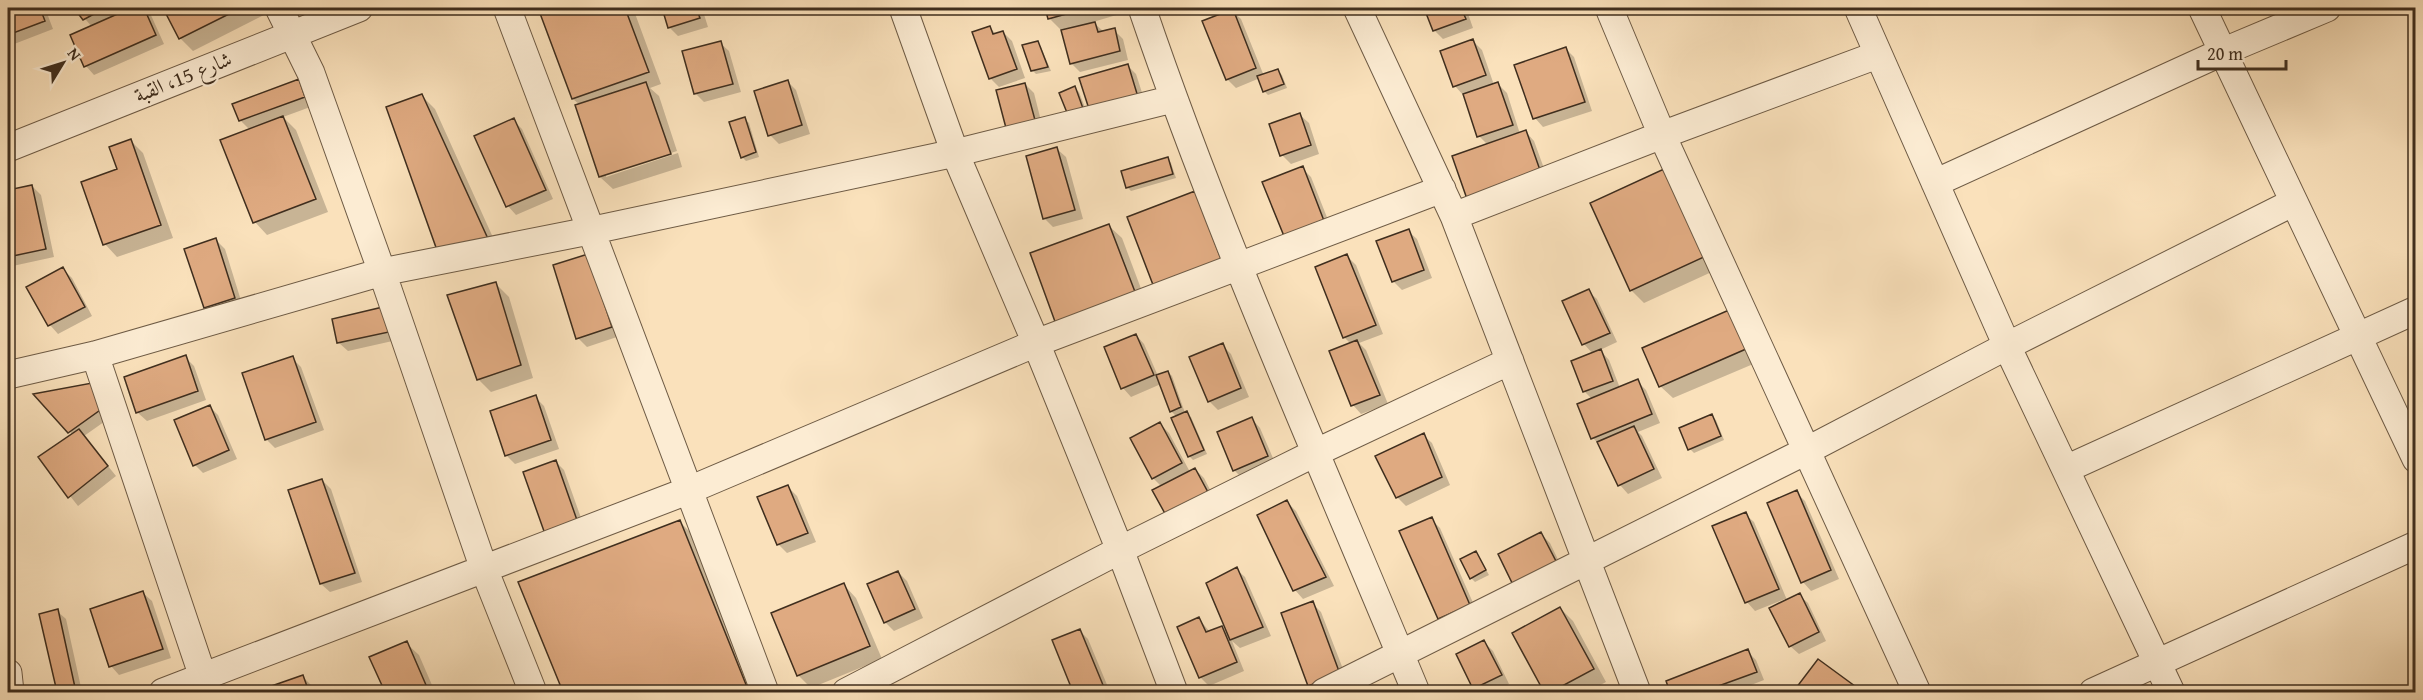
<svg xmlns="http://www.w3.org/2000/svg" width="2423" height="700" font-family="'Gentium Book Plus',Amiri,serif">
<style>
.shadow{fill:#0003}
.building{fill:#dfaa81;stroke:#3f2e1e;stroke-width:1.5}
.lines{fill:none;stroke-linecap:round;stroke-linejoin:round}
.minor-casing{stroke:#6e5b45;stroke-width:29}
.minor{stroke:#fcecd3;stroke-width:27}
.labels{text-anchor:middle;stroke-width:4.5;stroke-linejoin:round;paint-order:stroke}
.street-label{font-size:21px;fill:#3f2e1e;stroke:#fcecd3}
</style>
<rect width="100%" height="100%" fill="#fae1bb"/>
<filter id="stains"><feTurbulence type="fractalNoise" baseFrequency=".00333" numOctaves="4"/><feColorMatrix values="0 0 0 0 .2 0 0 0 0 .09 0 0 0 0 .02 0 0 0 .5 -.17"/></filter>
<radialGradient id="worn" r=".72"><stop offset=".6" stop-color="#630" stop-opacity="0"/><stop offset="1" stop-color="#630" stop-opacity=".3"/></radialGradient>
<!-- shadow -->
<path class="shadow" d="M8,8H45L53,29L9,46L8,44Z
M76,8H116L120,14L134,8H145L150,13L164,44L94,75L86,66L72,36L92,27Z
M165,8H265L268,13L193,51L180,38Z
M540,8H633L661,84L650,88L659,96L677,151L606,174V177L678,153L682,167L613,189L600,177L577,106L580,105L573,99Z
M664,8H702L708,27L678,36L669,27Z
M1046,8H1140L1093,22L1104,32L1114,30L1123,39L1128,60L1080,72L1071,63L1062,31L1049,18Z
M1194,8H1219L1199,13Z
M1397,8H1418L1403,13Z
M1426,8H1466L1473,28L1443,39L1434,30Z
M1232,11L1241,19L1264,76L1278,71L1282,75L1287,88L1268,95L1264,91L1260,78L1236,88L1227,79Z
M990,28L997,35L1003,32L1012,41L1025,78L999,87L990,78Z
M1473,41L1482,50L1494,85L1498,84L1507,93L1520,134L1526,132L1534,141L1549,182L1488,145L1479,136L1463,95L1455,86Z
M720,43L729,51L741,92L704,102L695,93Z
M1037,43L1041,47L1051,71L1036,74L1032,70Z
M1565,48L1574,57L1592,111L1543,127L1535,118Z
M1127,65L1136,74L1146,105L1081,79Z
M298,81L313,106L283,117L296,130L328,212L267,235L255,222L250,130L241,121L234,105Z
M788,82L796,90L810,134L779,144L770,135L756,92Z
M1025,84L1034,93L1043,129L1016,136Z
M1074,88L1079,92L1089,118L1061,93Z
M422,96L435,109L500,253L452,265Z
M1300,115L1309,123L1319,154L1291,164L1282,155Z
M744,119L749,123L759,157L746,161L742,157Z
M513,120L522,129L553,199L516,215L508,206Z
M131,141L143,153L173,238L117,257L105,244L119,170Z
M1057,149L1066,157L1083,219L1053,227L1044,218Z
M1167,159L1171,163L1176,178L1131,191L1127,187Z
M1302,168L1311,177L1334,235L1264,183Z
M1677,184L1716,270L1644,303L1631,290Z
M32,186L41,195L54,257L8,267V191Z
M1109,226L1122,238L1149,310L1058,326Z
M1408,231L1417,239L1432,278L1402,290L1393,281Z
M216,240L225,249L243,307L214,316L205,308Z
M1347,256L1356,265L1383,334L1359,343L1366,350L1388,404L1361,414L1353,405L1351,344L1344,337Z
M597,265L620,336L587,347L578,338Z
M63,269L72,278L92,316L58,334L50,325Z
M496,284L509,297L533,378L491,392L478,379Z
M1588,291L1597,299L1617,342L1600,350L1609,360L1620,388L1637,381L1646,390L1660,423L1638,432L1642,436L1662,478L1628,494L1620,485L1602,447L1593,438L1578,405L1592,399L1585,392L1573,361L1593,354L1584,344Z
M1729,312L1758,362L1673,398L1660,386Z
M391,318L397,340L348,351L339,343Z
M1136,335L1144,344L1158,376L1168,372L1172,376L1185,413L1191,417L1207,454L1193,460L1189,456L1177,417L1171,411L1161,384L1131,397L1123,388Z
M1222,345L1231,354L1249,397L1218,410L1209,401Z
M185,357L194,366L206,400L147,421L138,413L125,378Z
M292,358L301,367L324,430L275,448L266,439Z
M92,385L111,417L84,436L116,476L78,506L40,458L73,435L36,395Z
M535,397L544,406L559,449L515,464L506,455Z
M210,407L218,415L237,459L203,473L195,465Z
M1712,416L1716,420L1724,440L1694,453L1690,449Z
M1252,419L1260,428L1276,465L1243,479L1234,470Z
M1160,424L1169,433L1190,472L1195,469L1204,478L1218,505L1162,487L1153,478Z
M1423,435L1432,443L1450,485L1406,506L1397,497Z
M556,462L564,470L586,532L555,542Z
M322,480L331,489L362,582L330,592L321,584L290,491Z
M788,487L797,496L816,542L787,553L778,544Z
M1796,492L1805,501L1839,579L1811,591L1803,582Z
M1287,502L1296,511L1334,586L1303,599L1295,590L1259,516Z
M1745,514L1754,522L1787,600L1799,595L1808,603L1826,641L1799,654L1790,646L1785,599L1755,611L1747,602Z
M1431,519L1440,528L1478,614L1448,627L1439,618Z
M680,522L696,538L758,692H564L520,583Z
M1541,534L1550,543L1567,578L1517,590Z
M1476,552L1489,575L1475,582L1471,578Z
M1236,569L1245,577L1271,636L1240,648L1232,641L1244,671L1209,686L1200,677L1199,619L1210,632L1221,627L1229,635Z
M898,572L907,581L923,618L894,631L885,622Z
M844,585L856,598L882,659L811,688L798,675Z
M143,593L152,601L171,658L119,675L111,666Z
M1312,603L1321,612L1348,682L1317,692L1310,685Z
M1560,608L1573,621L1606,682L1587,692H1545L1514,633Z
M57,611L66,619L82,692H58L41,615Z
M1079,630L1088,639L1110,692H1075L1053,641Z
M1484,642L1493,651L1509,684L1492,692H1479L1475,688Z
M406,643L419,655L435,692H386L371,658Z
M1747,651L1756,660L1764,680L1733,692H1672L1668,682Z
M1818,661L1861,692H1795Z
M303,677L312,686L314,692H266L265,690Z"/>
<!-- building -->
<path class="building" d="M8,8H40L45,21L8,35Z
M74,8H105L83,20Z
M131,8H144L156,35L84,67L70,35Z
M163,8H241L179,39Z
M538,8H625L649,72L572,99Z
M662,8H696L700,18L668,28Z
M1045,8H1088L1048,19Z
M1424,8H1461L1466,19L1433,31Z
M1233,9L1256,68L1226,80L1202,21Z
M1095,22L1098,32L1115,28L1120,51L1070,64L1061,30Z
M990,26L993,34L1003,31L1017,69L989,79L972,32Z
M1473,39L1486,75L1453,87L1440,51Z
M721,41L733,84L694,94L682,51Z
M1038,41L1048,67L1031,71L1022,45Z
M1566,47L1585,102L1533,119L1514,65Z
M1128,64L1138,97L1090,112L1079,78Z
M1278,69L1284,84L1263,92L1257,76Z
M299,79L305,97L239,121L232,104Z
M788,80L802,125L768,136L754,91Z
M646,82L671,154L599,177L575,105Z
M1498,82L1513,125L1477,137L1463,94Z
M1025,83L1035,120L1006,128L996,90Z
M1075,86L1085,114L1070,120L1059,93Z
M422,94L489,241L438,253L386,107Z
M1300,113L1311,145L1280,156L1269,124Z
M283,116L316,199L253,223L220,140Z
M745,117L756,152L741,158L729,122Z
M514,118L546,190L506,207L474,136Z
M1526,130L1541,173L1467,199L1452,156Z
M131,139L161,225L103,245L81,182L117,169L109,147Z
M1057,147L1075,210L1043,219L1026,156Z
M1168,157L1173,174L1126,188L1121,171Z
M1303,166L1326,226L1286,241L1262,182Z
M1664,169L1704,257L1630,291L1590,203Z
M32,185L46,249L8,257V190Z
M1195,191L1223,264L1155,290L1127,217Z
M1109,224L1137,297L1057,327L1030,253Z
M1409,229L1424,270L1392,282L1376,241Z
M216,238L235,298L204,308L184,249Z
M588,254L612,327L576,339L553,265Z
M1347,254L1376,325L1343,338L1315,267Z
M63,267L85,307L48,326L26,287Z
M496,282L521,365L477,380L447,295Z
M1589,289L1610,333L1582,345L1562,301Z
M383,307L389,332L337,343L332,319Z
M1729,310L1746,349L1659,387L1642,348Z
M1136,334L1154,375L1121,389L1104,347Z
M1357,340L1380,395L1351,406L1329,351Z
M1223,343L1241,388L1208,402L1189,357Z
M1601,349L1613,381L1583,392L1571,361Z
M186,355L198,391L136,413L124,377Z
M293,356L316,422L265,440L242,373Z
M1168,371L1181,407L1170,412L1156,375Z
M1638,379L1652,414L1591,439L1577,404Z
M92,383L103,408L68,433L33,394Z
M536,395L551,440L505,456L490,411Z
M210,405L229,450L193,466L174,420Z
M1187,411L1204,450L1188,457L1171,418Z
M1712,414L1721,436L1688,450L1679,428Z
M1252,417L1268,456L1233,471L1217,432Z
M1160,422L1182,463L1152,479L1130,438Z
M1634,426L1654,469L1618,486L1597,442Z
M79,429L108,466L68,498L38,457Z
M1424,433L1442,477L1396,498L1375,456Z
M556,460L578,523L545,534L523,472Z
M1195,468L1210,496L1168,519L1152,490Z
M322,479L355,573L320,584L288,490Z
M788,485L808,533L777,545L757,497Z
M1797,490L1831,570L1801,583L1767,503Z
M1287,500L1326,577L1293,591L1257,515Z
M1746,512L1779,589L1745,603L1712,526Z
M1432,517L1470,605L1438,619L1399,531Z
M680,520L749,692H563L518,582Z
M1541,532L1560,569L1516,591L1498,554Z
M1476,551L1486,570L1470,579L1460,559Z
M1237,567L1263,627L1230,640L1206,583Z
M898,571L915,609L884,623L867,584Z
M844,583L870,646L797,676L771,613Z
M143,591L163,649L109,667L90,609Z
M1800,593L1819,632L1789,647L1769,608Z
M1313,601L1340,674L1308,686L1281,613Z
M1560,607L1594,669L1551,692H1544L1512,633Z
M58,609L76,692H57L39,614Z
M1199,617L1206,632L1222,626L1237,662L1199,678L1177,627Z
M1080,629L1103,685L1083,692H1073L1052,640Z
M1484,640L1502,675L1473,689L1456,654Z
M407,641L429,692H385L369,657Z
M1748,649L1757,672L1702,692H1670L1666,681Z
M1818,659L1863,692H1793Z
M303,675L309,692H265L263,689Z"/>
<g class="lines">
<!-- minor casing -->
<g class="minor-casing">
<path id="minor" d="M279,8L311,73L382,272L484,569L533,692
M507,8L765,692
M903,8L955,153L1036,343L1120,550L1174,692
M1142,8C1221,240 1322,465 1416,692
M1357,8L1454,216L1637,692
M1609,8L1662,135L1917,692
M1858,8L2007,346L2171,692
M2202,8L2416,459
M8,148L359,8
M1935,183L2222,52L2327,8
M1454,216L1662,135L1877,55
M95,355L208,692
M8,375L95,355L382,272L589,231L955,153L1173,99
M2066,469L2416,310
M8,673L10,692
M163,692L687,491L1036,343L1442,189
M846,692L1120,550L1317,452L1510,361
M1324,692L1806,451L2007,346L2294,202
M2093,692L2416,545"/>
</g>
<!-- minor -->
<use href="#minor" class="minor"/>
</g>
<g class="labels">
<!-- street labels -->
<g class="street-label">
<text transform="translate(183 77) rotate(-22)" y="7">شارع 15، القبة</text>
</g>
</g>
<!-- margin -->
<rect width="2423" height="700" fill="none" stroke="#fae1bb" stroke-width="30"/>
<rect x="9" y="9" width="2405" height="682" fill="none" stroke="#3f2e1e" stroke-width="3"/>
<rect x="15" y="15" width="2393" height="670" fill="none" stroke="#3f2e1e" stroke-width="1.5"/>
<!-- north arrow -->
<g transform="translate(63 63) rotate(52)" stroke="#fcecd3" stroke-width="4.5" paint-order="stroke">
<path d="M0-4.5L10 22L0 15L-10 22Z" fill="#3f2e1e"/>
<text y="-9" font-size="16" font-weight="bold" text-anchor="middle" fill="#3f2e1e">N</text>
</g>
<!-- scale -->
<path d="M2198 60v9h88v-9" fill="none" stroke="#3f2e1e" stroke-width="3"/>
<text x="2207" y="60" font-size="18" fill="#3f2e1e" stroke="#fcecd3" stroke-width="4.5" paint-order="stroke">20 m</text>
<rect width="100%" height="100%" filter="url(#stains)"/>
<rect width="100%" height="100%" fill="url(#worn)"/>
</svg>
